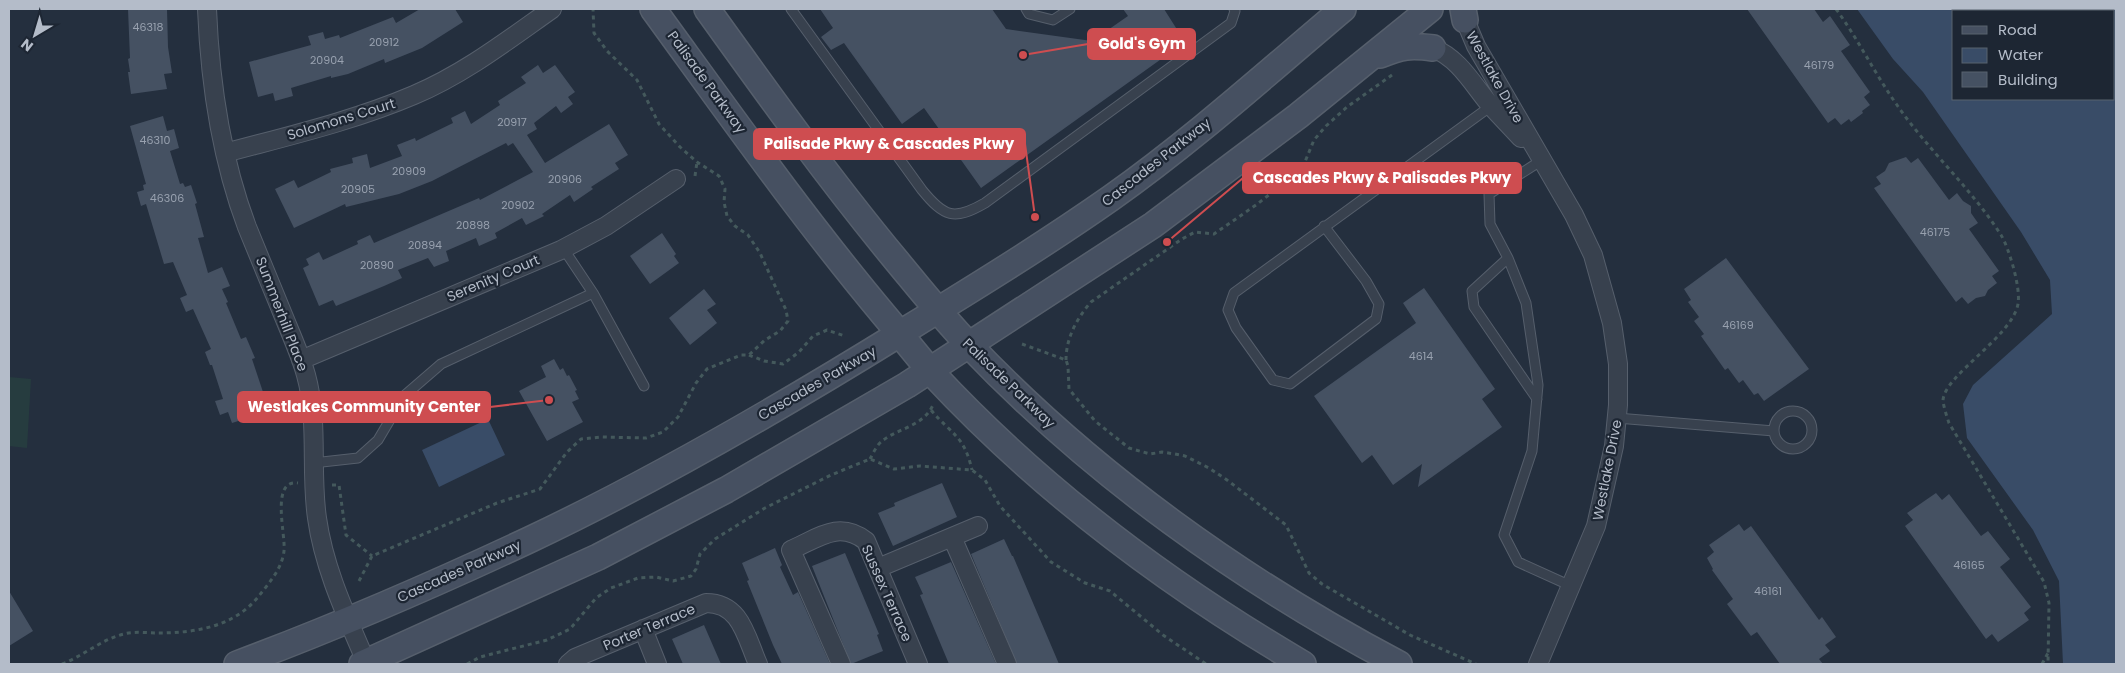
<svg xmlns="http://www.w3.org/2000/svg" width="2125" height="673" font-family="Poppins,sans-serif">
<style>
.green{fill:#263c3f}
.water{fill:#394c67;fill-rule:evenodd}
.building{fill:#455162}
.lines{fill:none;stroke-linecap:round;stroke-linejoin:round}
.service-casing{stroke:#565f6c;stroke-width:11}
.minor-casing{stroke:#565f6c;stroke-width:20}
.secondary-casing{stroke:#565f6c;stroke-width:28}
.path{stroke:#44595c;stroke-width:3;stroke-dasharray:4 4;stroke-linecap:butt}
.service{stroke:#38414e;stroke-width:9}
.minor{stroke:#38414e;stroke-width:18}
.secondary{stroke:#465061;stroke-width:25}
.labels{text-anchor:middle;stroke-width:4.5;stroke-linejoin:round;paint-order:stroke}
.number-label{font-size:11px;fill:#98a1af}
.street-label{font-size:14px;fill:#b4bcc9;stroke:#1d2633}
.leader{fill:none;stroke:#ce4d50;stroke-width:2}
.callout-dot{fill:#ce4d50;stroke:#1d2633;stroke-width:2}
.callout{fill:#ce4d50;stroke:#ce4d50;stroke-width:2}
.callout-label{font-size:15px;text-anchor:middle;font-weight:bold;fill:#fff}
</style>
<rect width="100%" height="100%" fill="#242f3e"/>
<!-- green -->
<path class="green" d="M9,377L31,379L27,448L9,446Z"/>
<!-- water -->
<path class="water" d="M1857,9H2116V664H2063L2059,581L2033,530L1967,438L1963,404L1973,385L2052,314L2050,280L2021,232L1923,92L1893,59ZM1954,11H2114V99H1954Z
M488,419L505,455L439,487L422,450Z"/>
<!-- building -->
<path class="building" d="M128,9H167L168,47L172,73L164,74L167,89L131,94L128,72H130L128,59L130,58Z
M420,9H455L463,22L422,48L385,63L384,59L348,74L331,78V76L291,88L293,96L275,101L273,93L258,97L249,62L311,45L308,36L323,32L325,39L339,35L340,38L393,17L396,23Z
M820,9H992L1006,29L1092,41L1128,16L1123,9H1164L1185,42L981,188L924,108L902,124L844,43L831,50L821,37L833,28Z
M1747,9H1814L1823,22L1830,16L1850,45L1841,51L1870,92L1864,97L1870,105L1862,111L1863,113L1851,122L1849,119L1841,125L1835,118L1828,123Z
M538,65L543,73L555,65L575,92L568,97L573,104L561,113L556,106L534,123L537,129L527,135L545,163L609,124L628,155L615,163L619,169L591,187L593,189L574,202L570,195L542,214L544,216L526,225L522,218L495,233L497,238L479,246L476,238L446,251L449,261L434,267L428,258L398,270L402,278L384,286L336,306L333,300L319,306L303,268L309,265L306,259L319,252L323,260L358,244L357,241L370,235L374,243L479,198L480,200L533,172L513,143L508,146L506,143L432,181L399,194L346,207L345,204L294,228L275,189L294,180L298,188L331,172L330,169L353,163L352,158L367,154L370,168L402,156L397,145L415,138L416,141L453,123L451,118L465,111L471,124L500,105L498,101L526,83L521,77Z
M163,116L167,131L174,129L179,148L170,151L180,184L183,183L185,187L191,185L197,203L195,204L204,237L198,238L208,273L222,267L230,286L222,289L228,302L226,303L241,339L246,337L255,358L252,359L263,392L266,391L272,410L232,423L228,412L220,415L215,401L223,399L212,365H210L205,352L211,349L193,309L186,312L180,298L187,295L173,262L164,264L146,204L141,206L137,192L144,190L143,185L146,184L130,126Z
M1906,157L1911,163L1918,158L1949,200L1957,193L1963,201L1971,206V213L1978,223L1969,229L1999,271L1992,276L1997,283L1988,290L1985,296L1976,298L1968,304L1962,297L1956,302L1874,188L1881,184L1876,177L1885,171L1889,163Z
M662,233L676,254L674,256L679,263L650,284L630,256Z
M1726,258L1809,369L1764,401L1758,393L1754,395L1743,380L1739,383L1728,368L1725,370L1701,336L1704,334L1694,321L1699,317L1688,302L1691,300L1684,289Z
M1424,288L1495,389L1482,399L1502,427L1418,487L1422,464L1393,485L1372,455L1362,463L1314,396L1416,323L1403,303Z
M704,289L716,304L707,310L717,323L690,345L669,318Z
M554,359L560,370L563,368L567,376L569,375L577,390L575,391L579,399L572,402L583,422L547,441L519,391L546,377L541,366Z
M942,483L957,517L893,546L878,513L895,506L894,503Z
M1936,493L1942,500L1949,494L1981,536L1988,531L2010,559L2000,567L2031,607L2024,613L2029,620L1998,642L1992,634L1986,639L1905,526L1913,520L1907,513Z
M1739,524L1744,531L1751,526L1819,620L1822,617L1836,637L1825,645L1830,651L1819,659L1823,664H1780L1757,632L1751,636L1727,604L1733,599L1712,570L1713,569L1707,558L1714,552L1709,545Z
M1004,539L1012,556H1013L1059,664H1017L971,554Z
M775,548L782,565L780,567L793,595L798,592L830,664H782L773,645L747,581L749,580L742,563Z
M845,553L879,634L877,635L883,651L851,664L812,566Z
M951,562L996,664H949L920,595L923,594L915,577Z
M9,591L33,631L9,646Z
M704,625L721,664H683L672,639Z"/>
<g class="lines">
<!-- service casing -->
<g class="service-casing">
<path id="service" d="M791,9L922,190C944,217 954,221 985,203L1231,23L1235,11L1234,9
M1026,9L1029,14L1053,20L1070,9
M1542,160L1489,194L1490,224L1508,258L1526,303L1538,385L1532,451L1504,535L1518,562L1571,586
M1324,226L1366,281L1379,304L1376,319L1290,384L1273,380L1236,328L1228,310L1234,293L1491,106
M563,248L593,293L644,386
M1508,258L1472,291L1474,307L1537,399
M1774 430a19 19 0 1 1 38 0a19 19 0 1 1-38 0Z
M1617,418L1774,431
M313,463L358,458L378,440L404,396L441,364L593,293"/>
</g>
<!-- minor casing -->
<g class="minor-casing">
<path id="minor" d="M207,9C210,83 221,158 247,227C260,259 273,290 286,322C293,339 301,357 306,375C319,422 310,471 317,518C324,569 347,617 367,664
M1465,20L1476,46L1574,215L1593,255L1612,323L1618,364V405L1614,446L1596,526L1538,664
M1433,48C1460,59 1473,85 1491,106C1501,117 1511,127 1521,138
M225,153C288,136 353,121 414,95C464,74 508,40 552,9
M301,360L561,250L606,226L676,179
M952,537L1007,664
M878,568L978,526
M643,629L657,664
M568,664L575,658L706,603C741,603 746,637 758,664
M841,664L791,550C818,538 839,520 866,541L918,664"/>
</g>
<!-- secondary casing -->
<g class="secondary-casing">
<path id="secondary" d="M653,9C728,112 802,217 884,315C900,334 916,354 932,373C1039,488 1168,585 1303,664
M707,9C768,94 829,179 896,260C920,289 943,318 969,345C1092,474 1242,581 1399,664
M1463,9L1465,20
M1380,55C1402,46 1410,45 1433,48
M237,664C336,627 433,585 529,540C658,479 783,406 904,331C974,288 1044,245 1111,198C1193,140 1267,73 1343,9
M362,664L598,557L726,490L907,385L1153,225L1298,116L1430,9"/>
</g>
<!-- path -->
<path class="path" d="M1836,9C1858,39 1875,74 1897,105C1928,150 1971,188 2001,235C2009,248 2021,288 2018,304C2012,337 1943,376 1943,401C1944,408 1947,417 1949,423L2044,582L2049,603L2048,664
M695,176L697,162
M1022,344L1066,360L1068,366L1069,389L1095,421L1129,448L1150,454L1162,452L1175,454L1185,456L1209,468L1227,480L1286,525L1309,573L1322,584L1410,635L1476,664
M749,355L764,361L783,364L799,352L813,336L827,330L845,336
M1066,360C1066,338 1077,318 1091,302L1182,239L1195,232L1214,234L1256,205L1302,169L1314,140L1326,126L1347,107L1392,75
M931,410C952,435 964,435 972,470
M870,459C873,454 876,446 881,442C895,429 923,427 933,405
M332,485H339L346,535L372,556
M359,581L372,556L497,503L540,489L567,452L581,439L602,437L646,438L663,432L678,417L696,383L707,369L741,355H749L765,340L780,331L788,321L786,310L760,253L748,235L735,226L727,216L724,202L725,189L719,176L697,162L680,147L659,124L637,80L607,51L594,33L593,9
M62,664C83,656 102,639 124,634C134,631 147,633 158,633C194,633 234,627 258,597C269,583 282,569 284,551C286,535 270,479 298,483
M467,664L480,657L547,640L570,629L596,598L611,588L638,578L656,577L673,581L691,576L696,569L700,554L715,539L765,508L831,475L870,459L894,469L920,466L972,470L985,480L1000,506L1051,562L1085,583L1110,591L1163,635L1206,664
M2042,664L2048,653"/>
<!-- service -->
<use href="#service" class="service"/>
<!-- minor -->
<use href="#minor" class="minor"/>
<!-- secondary -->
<use href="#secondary" class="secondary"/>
</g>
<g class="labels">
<!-- number labels -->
<g class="number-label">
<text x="148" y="31">46318</text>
<text x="384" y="46">20912</text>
<text x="327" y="64">20904</text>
<text x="1819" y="69">46179</text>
<text x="512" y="126">20917</text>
<text x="155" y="144">46310</text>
<text x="409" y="175">20909</text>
<text x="565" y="183">20906</text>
<text x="358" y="193">20905</text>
<text x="167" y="202">46306</text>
<text x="518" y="209">20902</text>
<text x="473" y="229">20898</text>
<text x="1935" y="236">46175</text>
<text x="425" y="249">20894</text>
<text x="377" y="269">20890</text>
<text x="1738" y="329">46169</text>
<text x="1421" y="360">4614</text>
<text x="1969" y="569">46165</text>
<text x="1768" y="595">46161</text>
</g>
<!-- street labels -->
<g class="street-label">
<text transform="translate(1495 77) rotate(61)" y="5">Westlake Drive</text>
<text transform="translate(707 82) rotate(54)" y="5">Palisade Parkway</text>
<text transform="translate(341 119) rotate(-17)" y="5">Solomons Court</text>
<text transform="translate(1156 162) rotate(-38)" y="5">Cascades Parkway</text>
<text transform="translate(493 278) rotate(-23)" y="5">Serenity Court</text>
<text transform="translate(282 314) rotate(69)" y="5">Summerhill Place</text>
<text transform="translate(817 383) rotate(-30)" y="5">Cascades Parkway</text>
<text transform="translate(1009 383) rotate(44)" y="5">Palisade Parkway</text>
<text transform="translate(1607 470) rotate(-79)" y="5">Westlake Drive</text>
<text transform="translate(459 571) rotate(-24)" y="5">Cascades Parkway</text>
<text transform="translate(887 593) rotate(66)" y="5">Sussex Terrace</text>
<text transform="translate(649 627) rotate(-23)" y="5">Porter Terrace</text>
</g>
</g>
<!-- callouts -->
<path class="leader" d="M1023 55L1088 44M1035 217L1025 144M1167 242L1243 178M549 400L490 407"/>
<g class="callout-dot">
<circle cx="1023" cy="55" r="5"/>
<circle cx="1035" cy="217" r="5"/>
<circle cx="1167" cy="242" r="5"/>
<circle cx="549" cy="400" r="5"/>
</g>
<g class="callout">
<rect x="1088" y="29" width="107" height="30" rx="5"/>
<rect x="754" y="129" width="271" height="30" rx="5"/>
<rect x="1243" y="163" width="278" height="30" rx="5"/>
<rect x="238" y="392" width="252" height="30" rx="5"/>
</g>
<g class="callout-label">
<text x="1142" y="49">Gold's Gym</text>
<text x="889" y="149">Palisade Pkwy &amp; Cascades Pkwy</text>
<text x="1382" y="183">Cascades Pkwy &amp; Palisades Pkwy</text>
<text x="364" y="412">Westlakes Community Center</text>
</g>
<!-- border -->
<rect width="2125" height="673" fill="none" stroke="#b4bcc9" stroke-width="20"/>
<!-- legend -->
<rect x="1952" y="10" width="162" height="90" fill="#1d2633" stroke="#59626f"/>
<rect x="1962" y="26" width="25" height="8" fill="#465061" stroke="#59626f"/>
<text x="1998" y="35" font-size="15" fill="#b4bcc9">Road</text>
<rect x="1962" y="48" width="25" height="15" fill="#394c67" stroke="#59626f"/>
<text x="1998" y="60" font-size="15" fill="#b4bcc9">Water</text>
<rect x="1962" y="72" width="25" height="15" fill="#455162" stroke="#59626f"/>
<text x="1998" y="85" font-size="15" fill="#b4bcc9">Building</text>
<!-- north arrow -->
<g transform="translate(35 35) rotate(218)" stroke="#1d2633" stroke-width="4" paint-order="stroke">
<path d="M0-4L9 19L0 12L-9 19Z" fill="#b4bcc9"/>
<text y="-8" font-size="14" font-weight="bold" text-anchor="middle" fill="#b4bcc9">N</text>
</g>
</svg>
